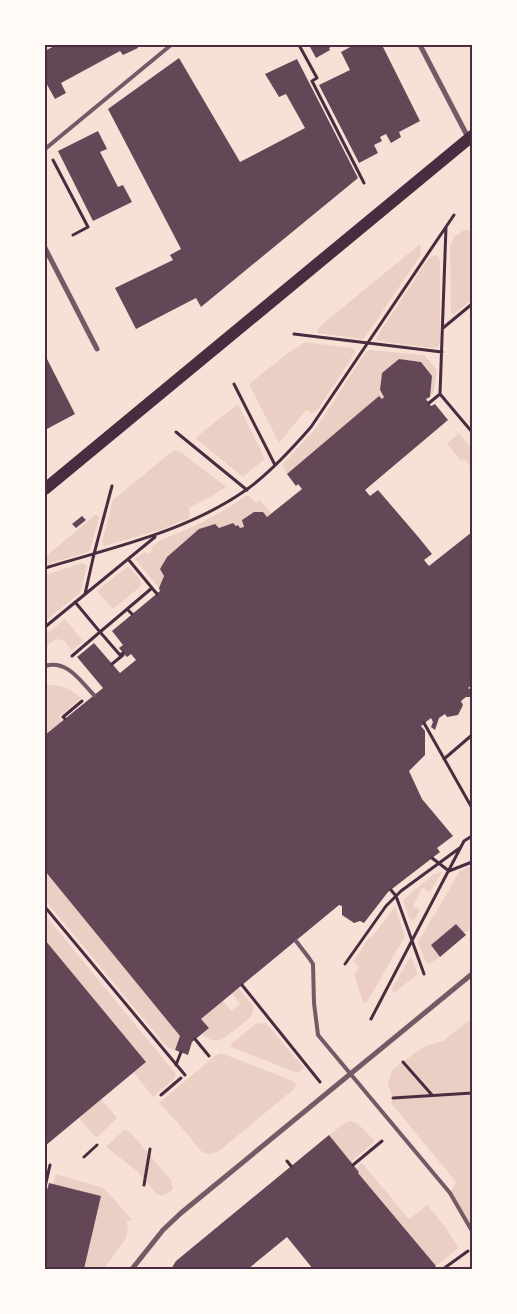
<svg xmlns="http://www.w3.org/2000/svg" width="517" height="1314" font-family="'Noto Sans',sans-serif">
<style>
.green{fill:#ebcfc5}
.building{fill:#644757}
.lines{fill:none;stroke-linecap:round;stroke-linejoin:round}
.path{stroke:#4a2c40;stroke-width:3}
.service{stroke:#755966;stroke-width:4}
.minor{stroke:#755966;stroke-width:5}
.primary{stroke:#4a2c40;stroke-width:12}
.neatline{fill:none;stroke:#4a2c40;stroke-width:2}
</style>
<rect width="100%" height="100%" fill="#f7e1d7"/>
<!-- green -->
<path class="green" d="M464,230H472V299L454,314H452L451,312L450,246L454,237Z
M420,244L421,253L420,256L366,336L362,339L318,333L317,332L318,328Z
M437,255L440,260V342L438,347L433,348L378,341L376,339L378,335L428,259L431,257Z
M305,342L352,348L355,350V353L316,412L312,413L306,410L279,443L249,384L284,356Z
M370,350L424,355L437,370L434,391L430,397L432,377L421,362L399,359L382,373L380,390L384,397L382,399L379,396L287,474L282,465L316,428L366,352Z
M238,404L265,459L243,477L195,438Z
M459,433L472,449V469L464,459L461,461L447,444Z
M174,450L181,452L226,487L214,495L189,508L190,514L189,518L160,530L104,546L102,542L113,500Z
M247,495L254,500L256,503L260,500L271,513L267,517L263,512H254L243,520L244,527L240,528L238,525L236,526L233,523L219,528L215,524L199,529L167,557L160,569L164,576L159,588L135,559L145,552L147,554L153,550L151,547C162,538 176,534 189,528C210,519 229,508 247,495Z
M95,515H98L99,518L90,550L88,552L45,565V557Z
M82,563L85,564L87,566L80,593L45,621V575Z
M127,567H129C134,573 143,579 140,587L113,609L97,591Z
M65,619L83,641L72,651L64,641L58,639L53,641L45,648V635Z
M45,685C60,684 70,689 81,698L59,717L62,721L45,735Z
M472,865V929L463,933L456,924L431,945L440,957L429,964L426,963L418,942L460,871Z
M45,871L180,1036L175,1050L167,1047L45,900Z
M442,872L430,892L422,888L413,906L420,910L415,919L410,920L403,900L434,874Z
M395,907L405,936L367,1002L365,1003L363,1002L354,974L359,967L353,962L370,936L372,937Z
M45,915L176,1074L174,1079L153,1097L134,1073L146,1062L45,940Z
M411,956L418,974L395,992L392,991V988Z
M239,989L254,1007L251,1017L223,1039C214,1042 209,1040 202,1034L209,1028L201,1019L223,1001L231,1011L240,1004L232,993Z
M472,1018V1231L450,1193L456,1182L391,1103L393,1098L388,1084L392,1070L423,1047L443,1041Z
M266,1023L304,1068L298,1073L231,1047V1044L255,1024Z
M221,1053L293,1081L296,1084L294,1089L219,1151C213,1154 209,1155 202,1152L176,1121L159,1103L216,1055Z
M101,1099L117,1118L96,1138L79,1118Z
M350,1121L357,1123L375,1141L351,1162L329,1135L345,1123Z
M125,1129L130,1132L171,1180L173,1189C167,1194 163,1198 156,1193L137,1171L106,1147Z
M362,1163L409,1219L427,1205L443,1224L459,1248L436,1266L358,1173L359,1172L356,1168Z
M56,1174L104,1188L132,1220L127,1221L128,1232L125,1240L104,1269H84L101,1196L53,1184Z"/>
<!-- building -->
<path class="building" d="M56,45H137L138,48L123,55L120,51L61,83L66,93L55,99L45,81V51Z
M309,45H334L329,48L330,50L316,58Z
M354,45H382L420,121L399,132L401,137L391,143L386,134L380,137L382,141L374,145L378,153L359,163L319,85L350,70L341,52Z
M179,58L240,162L305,128L286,94L279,97L265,74L297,59L358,178L201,307L196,298L136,329L115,288L173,260L170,255L181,249L108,109Z
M98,131L107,149L100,152L118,187L123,185L132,202L93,221L58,151Z
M45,355L75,414L45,430Z
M399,359L421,362L432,376L430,397L426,399L431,406L435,404L448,420L365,490L370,496L378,490L420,539L432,554L424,560L429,566L472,532V685L468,688L472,690V697H466L461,701L463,705L458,715L447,717L445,714L439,718L435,730L431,727L433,722L431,718L421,726L425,731V755L409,771L422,799L453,836L437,848L440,852L388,892L364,923L360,921L354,923L342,915V906L339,905L201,1019L209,1028L192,1042L188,1055L175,1050L180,1036L45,871V735L103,688L77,657L94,643L120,673L136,660L131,654L127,657L124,654L119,648L123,645L112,631L160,591L159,588L164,576L160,569L167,557L199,529L215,524L219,528L233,523L236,526L238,525L240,528L244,527L242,520L254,512H263L267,517L302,489L298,484L296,486L287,474L379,396L382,399L384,397L380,390L382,373Z
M82,516L86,520L76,528L72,524Z
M456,924L466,935L440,957L431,945Z
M45,940L146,1062L45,1146Z
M329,1135L359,1172L358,1173L436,1266L433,1269H313L287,1237L248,1269H171L176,1261Z
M49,1183L101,1196L84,1269H45V1189L47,1190Z"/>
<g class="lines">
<!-- path -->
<path class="path" d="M299,45L317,78L312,81L364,183
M53,160L88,227L73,235
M446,227L440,394L472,432
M443,328L472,304
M294,334L442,352
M234,384L275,465
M429,403L440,394
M176,432L247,490
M128,559L157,594
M45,568C114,547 186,532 246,490C270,473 291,450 311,427L454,215
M85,594L94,554L112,486
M127,609L132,614
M45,627L155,537
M123,653L120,655L100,632L152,588
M72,656L100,632L75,602
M112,664L123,655
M65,719L63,717L82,701
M424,723L472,808
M444,759L472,735
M432,858L449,871L472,862
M391,890L396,896L424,974
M45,907L185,1075
M345,964L386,906L401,891L461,847
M242,985L320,1082
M371,1019L464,841L472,836
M195,1039L209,1056
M403,1062L432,1095
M176,1065L181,1052
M161,1095L181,1078
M393,1098L472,1093
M84,1157L97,1145
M287,1161L291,1166
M353,1165L382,1141
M144,1185L150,1149
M45,1187L50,1165
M443,1269L468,1251"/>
<!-- service -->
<path class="service" d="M45,149L171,45
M45,666C67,659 81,682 94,695
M296,941L309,958L313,964L314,1003L318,1035L450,1193L472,1231"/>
<!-- minor -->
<path class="minor" d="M420,45L472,145
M45,248L97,349
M132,1269L163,1230L181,1213L472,974"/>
<!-- primary -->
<path class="primary" d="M45,489L472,136"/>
</g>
<!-- border -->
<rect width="517" height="1314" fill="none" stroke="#fffaf5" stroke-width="92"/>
<rect x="46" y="46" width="425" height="1222" class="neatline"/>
</svg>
